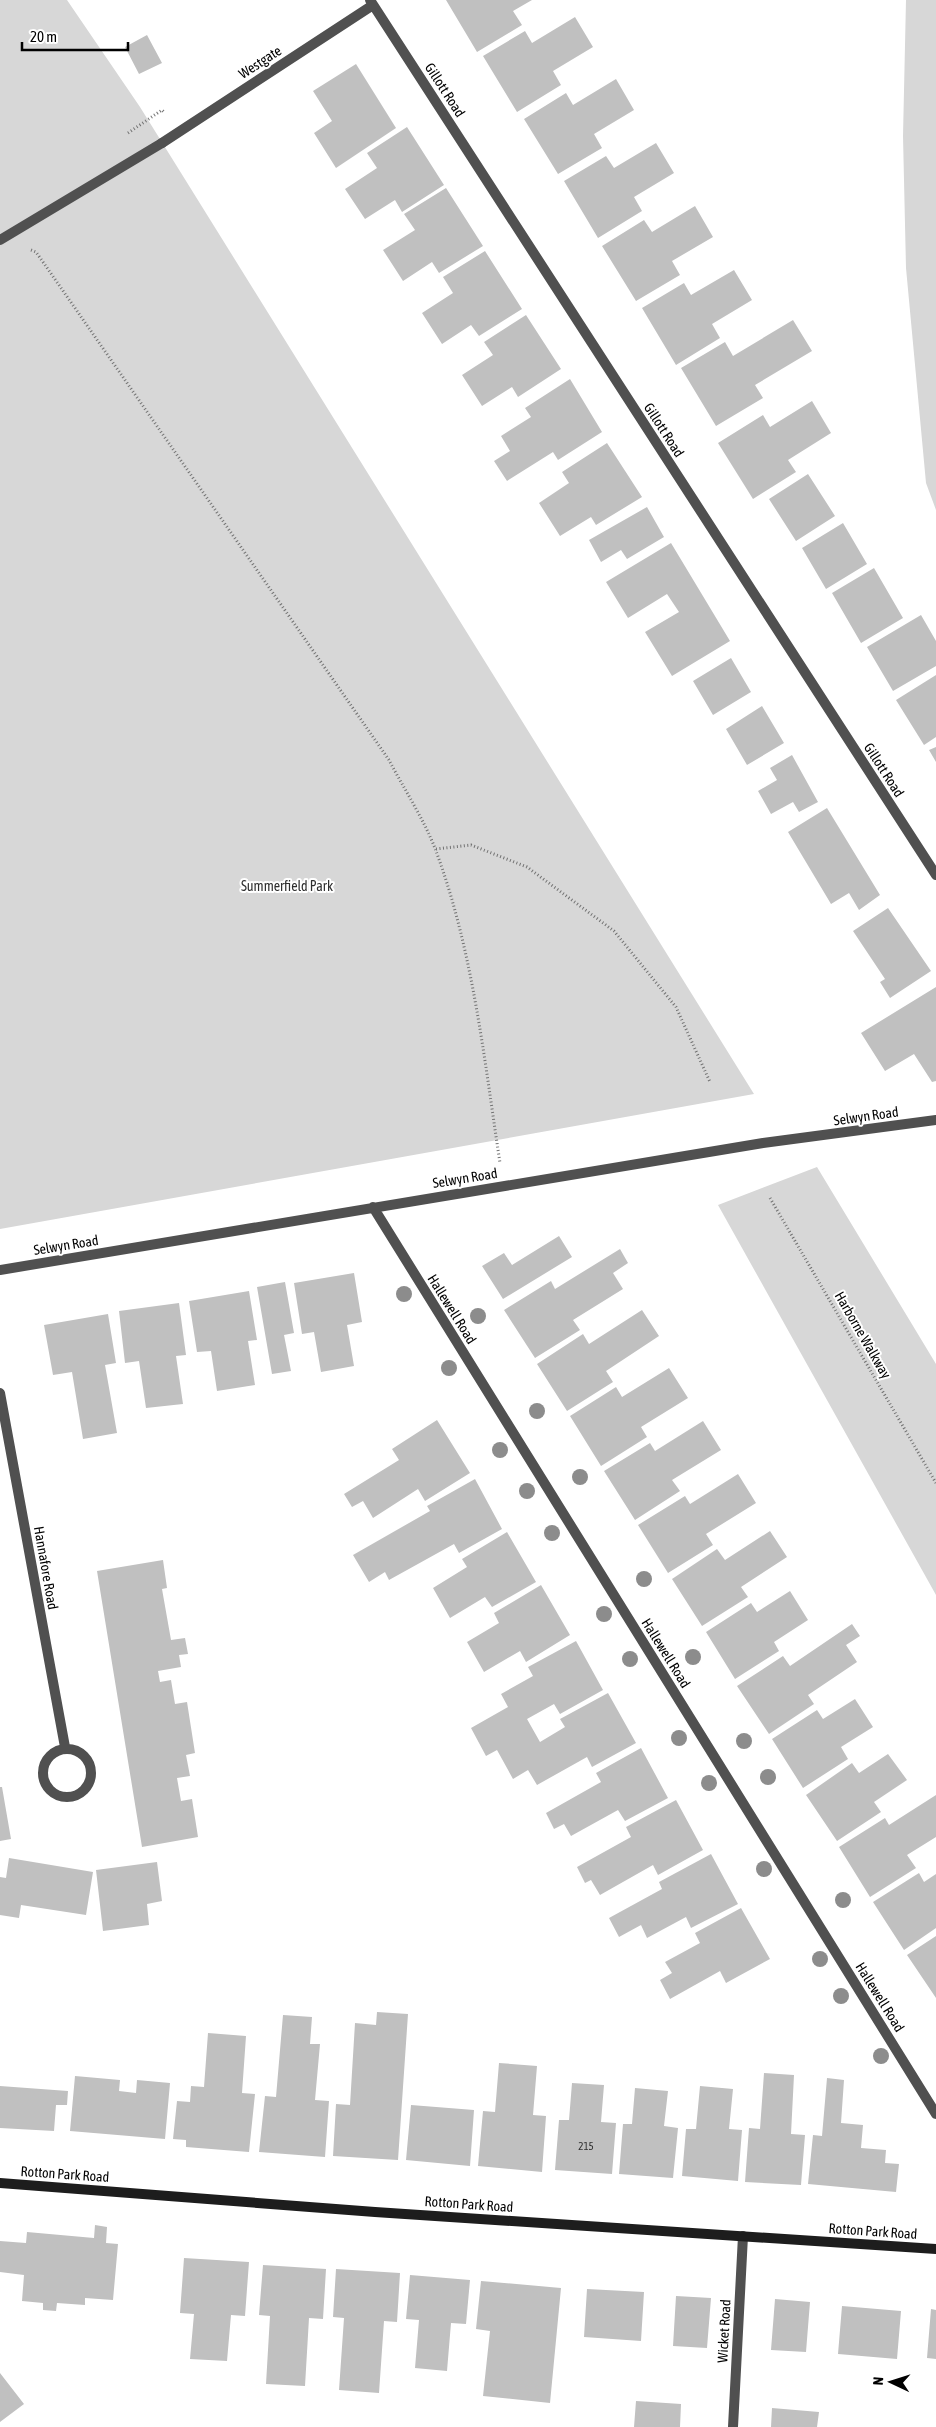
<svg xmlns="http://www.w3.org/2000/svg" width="936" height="2427" font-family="'Asap Condensed',sans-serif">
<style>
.green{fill:#d7d7d7}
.building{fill:#c0c0c0}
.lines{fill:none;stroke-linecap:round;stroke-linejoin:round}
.path{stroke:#727272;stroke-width:3;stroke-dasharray:1 2.5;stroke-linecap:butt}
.service{stroke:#505050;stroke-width:10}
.minor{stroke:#505050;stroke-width:10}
.secondary{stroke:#1d1d1d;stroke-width:10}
.tree{fill:#8c8c8c}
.labels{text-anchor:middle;stroke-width:4;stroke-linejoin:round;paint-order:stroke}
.number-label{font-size:11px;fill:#303030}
.street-label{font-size:14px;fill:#000;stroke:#fff}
.park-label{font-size:14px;fill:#2e2e2e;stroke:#fff}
</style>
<rect width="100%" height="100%" fill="#fff"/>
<!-- green -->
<path class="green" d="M0,0H67L140,107L754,1094L0,1229Z
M906,0H936V510L926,483L906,268L903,136Z
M817,1167L936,1364V1595L718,1205Z"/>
<!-- building -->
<path class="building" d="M446,0H532L513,11L522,25L477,52Z
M575,17L593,47L553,71L561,85L517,112L483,56L525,31L532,43Z
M147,35L162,63L139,74L125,47Z
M356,64L396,128L336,168L314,133L332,121L313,91Z
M616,79L634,110L594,134L602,148L558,174L524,119L566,93L573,105Z
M407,127L444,185L402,212L395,200L365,219L345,189L377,168L367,153Z
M656,143L674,173L634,197L642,211L598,238L564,181L606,156L614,168Z
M446,188L483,246L439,273L432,262L403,281L383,250L415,230L404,214Z
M695,206L713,237L672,261L680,275L636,301L602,246L644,220L652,232Z
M485,251L522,309L479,336L471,325L442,344L422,313L453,293L443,277Z
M734,270L752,300L712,324L720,338L676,365L642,308L684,283L691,295Z
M526,315L561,369L518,397L512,387L482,406L462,375L493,355L484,342Z
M793,320L812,351L755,385L763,398L716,426L681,368L725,342L733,356Z
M570,379L602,432L558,460L553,452L507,481L494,461L510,451L501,436L531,417L525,408Z
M812,401L831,433L788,460L796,472L753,499L718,443L763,415L770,427Z
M607,443L642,497L596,525L591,517L560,536L539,503L569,483L562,472Z
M808,474L835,516L796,541L769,499Z
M647,507L664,537L627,559L621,550L601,562L589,540Z
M843,523L867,564L826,589L802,548Z
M671,543L730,641L672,676L645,632L679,612L667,594L628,618L606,582Z
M874,568L903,618L861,643L832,593Z
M921,615L936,641V666L893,691L867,647Z
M731,658L751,692L713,715L693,681Z
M936,675V737L924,745L896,700Z
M762,706L784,743L747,765L726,729Z
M936,747V762L929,750Z
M792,755L818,802L799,812L793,802L771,814L758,791L777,780L770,768Z
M827,808L880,895L859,910L849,893L831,904L788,832Z
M888,908L931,971L890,998L880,982L885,979L853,931Z
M936,987V1081L932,1082L914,1054L885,1071L861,1033Z
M559,1236L572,1257L503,1299L482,1266L504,1253L512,1265Z
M620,1249L628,1263L613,1273L623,1289L573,1320L580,1330L535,1358L504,1310L551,1281L555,1289Z
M354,1273L362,1322L347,1325L354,1366L321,1372L314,1332L302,1334L294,1283Z
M285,1282L294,1333L284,1335L291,1371L272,1374L257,1287Z
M249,1291L257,1340L248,1341L255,1385L217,1391L211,1351L197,1352L189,1301Z
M179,1303L186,1355L176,1356L183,1404L146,1408L139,1361L125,1363L119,1311Z
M642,1310L659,1336L606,1371L613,1382L567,1411L537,1364L583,1334L589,1344Z
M108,1314L116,1363L105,1365L117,1433L83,1439L72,1372L53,1375L44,1325Z
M669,1368L688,1398L641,1427L647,1437L601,1466L570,1416L616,1387L622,1397Z
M437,1420L470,1473L425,1501L418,1489L373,1518L363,1501L352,1507L344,1494L399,1460L392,1449Z
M703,1421L721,1450L672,1480L680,1491L635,1520L604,1471L650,1443L655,1451Z
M738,1474L756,1503L706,1534L713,1545L668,1573L638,1525L685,1496L690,1504Z
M475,1479L502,1529L459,1553L454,1544L389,1580L385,1572L369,1582L353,1555L430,1511L427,1506Z
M770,1531L787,1557L741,1587L748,1597L702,1626L672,1579L717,1549L725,1560Z
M507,1532L536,1582L492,1607L485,1597L450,1618L433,1588L467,1567L462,1559Z
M163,1560L167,1588L162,1589L171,1640L185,1638L188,1654L179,1655L181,1667L158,1671L160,1682L171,1680L175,1704L187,1702L195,1753L186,1755L190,1776L177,1778L181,1801L192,1799L198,1837L142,1847L97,1571Z
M541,1585L570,1635L526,1662L520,1651L484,1672L467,1642L499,1623L494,1613Z
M790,1591L808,1620L774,1642L779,1651L735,1679L706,1632L751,1603L757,1612Z
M852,1624L860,1636L846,1645L857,1662L808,1695L814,1704L769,1734L737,1686L783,1656L790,1666Z
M576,1641L603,1690L560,1714L554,1704L527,1719L540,1742L565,1727L560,1719L608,1693L636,1743L592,1767L587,1757L537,1785L528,1770L513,1779L497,1750L486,1756L471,1728L508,1707L501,1694L533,1676L528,1667Z
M855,1699L873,1727L841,1747L848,1759L803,1788L772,1739L817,1710L823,1719Z
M641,1748L668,1798L625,1821L618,1810L571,1836L564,1824L554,1829L546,1813L601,1782L596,1773Z
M888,1754L907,1780L874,1802L881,1812L837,1841L806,1795L852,1763L859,1773Z
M0,1787H2L11,1839L0,1841Z
M936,1795V1837L907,1855L916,1868L870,1897L839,1847L885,1818L889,1825Z
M676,1800L703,1850L658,1875L653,1865L600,1895L591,1880L585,1883L577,1867L631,1837L626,1827Z
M711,1854L738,1904L691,1928L686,1917L647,1938L641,1925L619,1937L609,1918L662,1889L659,1882Z
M9,1858L93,1872L86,1915L21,1905L19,1918L0,1915V1877L6,1878Z
M157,1862L162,1901L147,1904L149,1925L103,1931L96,1870Z
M919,1873L924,1882L936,1874V1928L904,1950L873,1902Z
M741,1908L770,1959L726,1983L720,1971L670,1999L660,1980L672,1973L665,1962L700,1943L695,1933Z
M936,1936V1998L907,1955Z
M377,2012L408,2014L398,2160L333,2156L336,2104L350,2105L355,2023L376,2025Z
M283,2015L312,2017L310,2044H320L315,2100L329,2101L325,2157L259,2152L265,2096L276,2097Z
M208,2033L246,2036L242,2093L255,2094L249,2152L186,2147V2140L173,2139L177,2101L190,2102L191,2086L204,2087Z
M499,2063L537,2066L533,2115L546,2116L542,2172L478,2166L483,2111L495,2112Z
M764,2073L794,2075L791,2134L805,2135L801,2185L745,2182L749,2128L760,2129Z
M75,2076L120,2080L119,2091L136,2093L137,2080L170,2083L165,2139L70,2131Z
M827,2078L844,2080L841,2123L863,2125L861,2148L886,2150L885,2163L899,2164L896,2192L808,2184L813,2135L822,2136Z
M572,2083L604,2085L601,2122L616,2123L612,2174L555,2170L559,2120H569Z
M0,2086L68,2091L67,2105H56L54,2131L0,2128Z
M700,2086L733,2089L729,2129L742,2130L738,2181L682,2176L686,2129H696Z
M635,2088L668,2091L664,2126L678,2128L673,2178L619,2174L623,2124H632Z
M411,2105L474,2110L470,2166L406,2160Z
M95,2225L107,2227L106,2243L118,2244L113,2300L85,2298V2305L57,2303L56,2311L43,2310V2303L22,2301L24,2275L0,2272V2241L26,2243L27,2232L94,2238Z
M184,2258L249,2262L245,2316L231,2315L227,2361L190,2359L194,2314L180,2313Z
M263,2265L326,2269L323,2319L309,2318L305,2386L266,2384L270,2316L259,2315Z
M336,2269L400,2273L397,2322L384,2321L379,2393L339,2390L344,2318L333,2317Z
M410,2275L470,2280L466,2324L451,2323L447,2371L415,2368L419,2320L406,2319Z
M481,2281L561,2288L550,2403L483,2396L490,2331L476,2329Z
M587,2289L644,2292L641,2341L584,2337Z
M676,2296L711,2298L707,2348L673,2346Z
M775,2299L810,2302L806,2352L771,2350Z
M842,2306L901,2311L897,2359L838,2354Z
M931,2309L936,2310V2359L927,2358Z
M0,2373L24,2404L0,2422Z
M636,2401L681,2404L680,2427H634Z
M772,2408L819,2412L817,2427H771Z"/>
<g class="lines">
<!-- path -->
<path class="path" d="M128,133L162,110L165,113
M31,250L36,252L389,760C404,789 425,821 436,851C473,951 484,1058 500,1163
M436,849L471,845L527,867L614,931L676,1007L710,1082
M770,1198L936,1483"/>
<!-- service -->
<path class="service" d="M0,240L162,143"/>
<!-- minor -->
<path class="minor" d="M370,0L936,875
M162,143L373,5
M373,1207L936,2114
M0,1270L763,1143L936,1120
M0,1393L65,1747
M43 1773a24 24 0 1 1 48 0a24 24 0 1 1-48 0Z
M733,2427L743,2236"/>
<!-- secondary -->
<path class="secondary" d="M0,2183L375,2212L936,2249"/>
</g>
<!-- trees -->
<g class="tree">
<circle cx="404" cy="1294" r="8"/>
<circle cx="478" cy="1316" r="8"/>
<circle cx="449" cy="1368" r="8"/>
<circle cx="537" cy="1411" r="8"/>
<circle cx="500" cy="1450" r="8"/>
<circle cx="580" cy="1477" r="8"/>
<circle cx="527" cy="1491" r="8"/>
<circle cx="552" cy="1533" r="8"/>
<circle cx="644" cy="1579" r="8"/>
<circle cx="604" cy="1614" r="8"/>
<circle cx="693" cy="1657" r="8"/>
<circle cx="630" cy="1659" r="8"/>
<circle cx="679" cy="1738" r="8"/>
<circle cx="744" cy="1741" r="8"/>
<circle cx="768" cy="1777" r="8"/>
<circle cx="709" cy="1783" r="8"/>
<circle cx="764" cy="1869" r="8"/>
<circle cx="843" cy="1900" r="8"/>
<circle cx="820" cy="1959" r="8"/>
<circle cx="841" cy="1996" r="8"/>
<circle cx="881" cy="2056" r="8"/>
</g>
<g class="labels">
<!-- number labels -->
<g class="number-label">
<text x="586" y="2150">215</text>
</g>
<!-- street labels -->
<g class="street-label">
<text transform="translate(260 62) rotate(-33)" y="5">Westgate</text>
<text transform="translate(445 90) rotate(57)" y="5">Gillott Road</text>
<text transform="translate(664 430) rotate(57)" y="5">Gillott Road</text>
<text transform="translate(884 770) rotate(57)" y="5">Gillott Road</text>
<text transform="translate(866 1116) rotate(-8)" y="5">Selwyn Road</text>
<text transform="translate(465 1178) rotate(-9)" y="5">Selwyn Road</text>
<text transform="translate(66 1245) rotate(-9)" y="5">Selwyn Road</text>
<text transform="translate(452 1309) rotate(58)" y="5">Hallewell Road</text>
<text transform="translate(863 1335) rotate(60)" y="5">Harborne Walkway</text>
<text transform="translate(46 1568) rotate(80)" y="5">Hannafore Road</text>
<text transform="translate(666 1653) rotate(58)" y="5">Hallewell Road</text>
<text transform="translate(880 1997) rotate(58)" y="5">Hallewell Road</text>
<text transform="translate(65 2174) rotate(4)" y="5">Rotton Park Road</text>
<text transform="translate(469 2204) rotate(4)" y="5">Rotton Park Road</text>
<text transform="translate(873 2231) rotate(4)" y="5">Rotton Park Road</text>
<text transform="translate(724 2331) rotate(-87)" y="5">Wicket Road</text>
</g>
<!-- park labels -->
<g class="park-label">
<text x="287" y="891">Summerfield Park</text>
</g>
</g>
<!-- north arrow -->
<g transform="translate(891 2382) rotate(274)" stroke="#ffffff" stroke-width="4" paint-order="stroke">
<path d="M0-4L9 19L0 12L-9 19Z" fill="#000000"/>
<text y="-8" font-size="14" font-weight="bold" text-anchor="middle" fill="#000000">N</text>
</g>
<!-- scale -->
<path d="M22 42v8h106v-8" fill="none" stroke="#000000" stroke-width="2.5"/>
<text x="30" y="42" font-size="15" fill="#000000" stroke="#ffffff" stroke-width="4" paint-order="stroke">20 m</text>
</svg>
